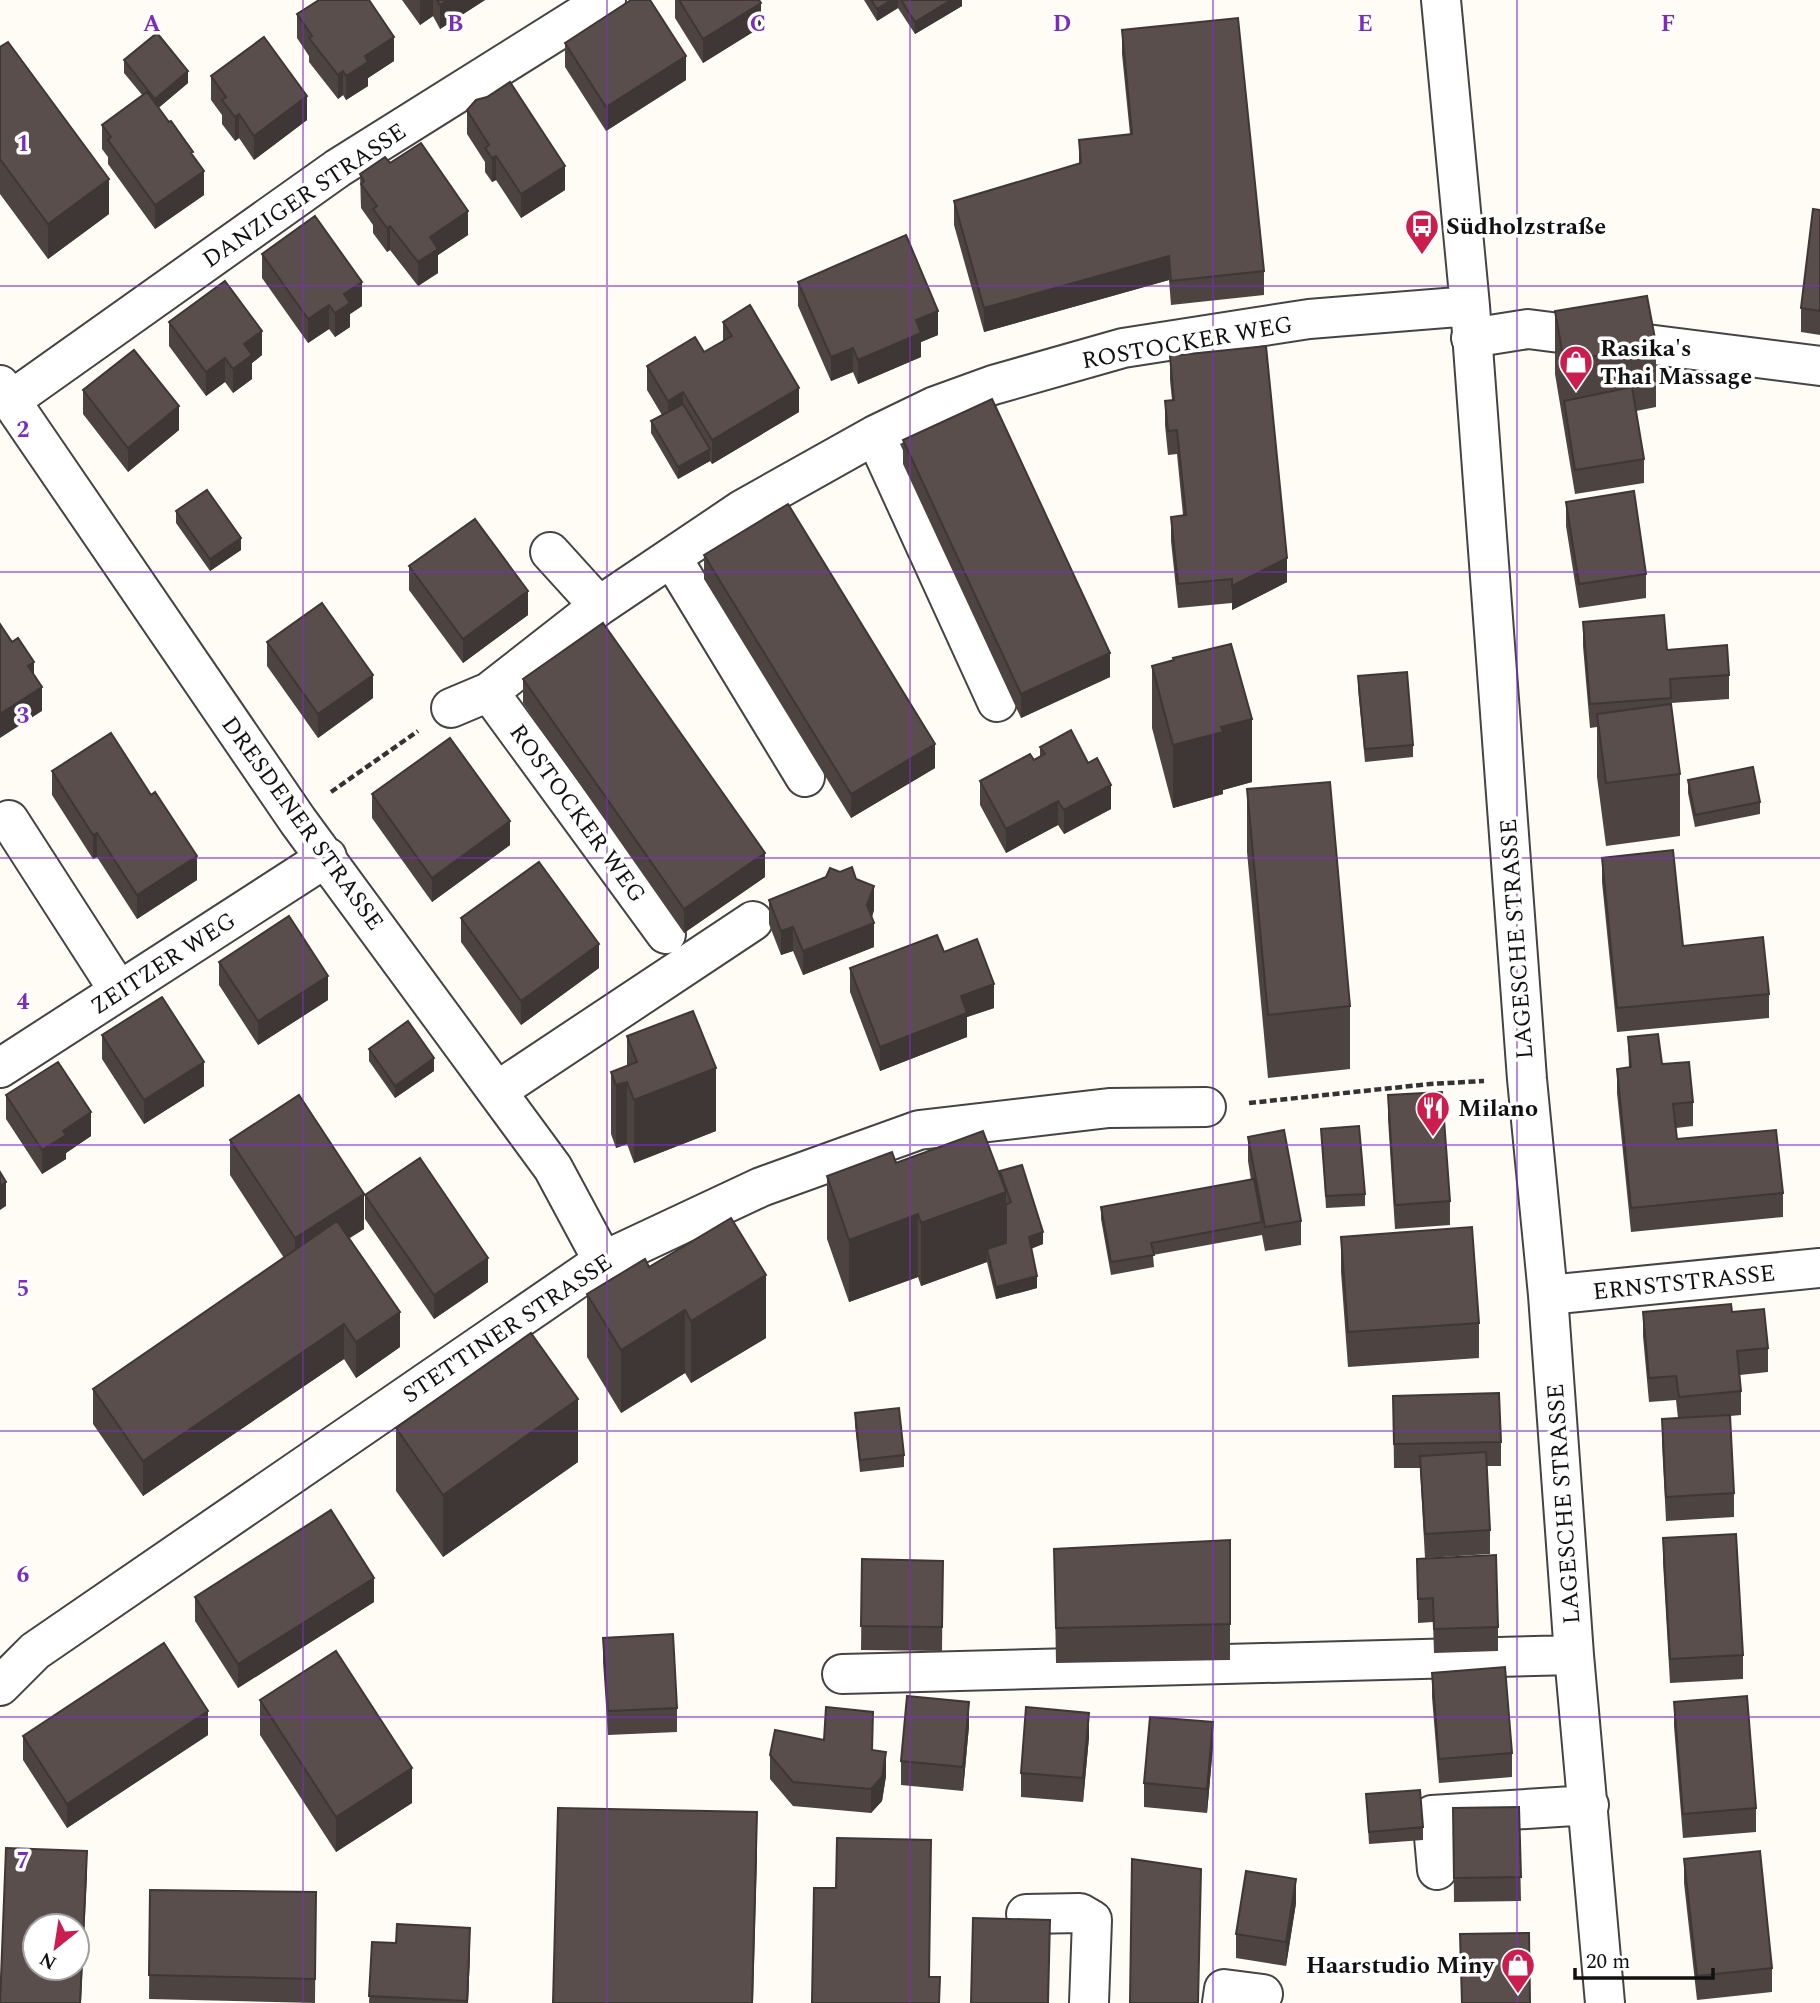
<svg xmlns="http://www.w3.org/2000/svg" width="1820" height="2003" font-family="Spectral,serif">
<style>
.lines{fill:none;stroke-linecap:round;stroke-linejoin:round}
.minor-casing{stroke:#444;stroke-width:42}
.path{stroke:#333;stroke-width:4.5;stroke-dasharray:7 3.5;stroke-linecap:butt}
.minor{stroke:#fff;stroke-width:38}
.wall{fill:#4d4341}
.shaded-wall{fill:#3f3735}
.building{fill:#5a4e4c;stroke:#3f3735;stroke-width:2;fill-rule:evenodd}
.grid{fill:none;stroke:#7b2cbf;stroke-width:2;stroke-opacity:0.55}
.labels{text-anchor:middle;stroke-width:7;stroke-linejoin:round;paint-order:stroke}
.street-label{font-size:24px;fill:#111;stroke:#fff}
.poi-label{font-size:24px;font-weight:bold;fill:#111;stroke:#fff;text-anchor:start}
.grid-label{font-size:23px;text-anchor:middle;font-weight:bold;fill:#7b2cbf;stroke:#fff;stroke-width:7;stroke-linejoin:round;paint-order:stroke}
</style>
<rect width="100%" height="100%" fill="#fffbf5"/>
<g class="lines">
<!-- minor casing -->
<g class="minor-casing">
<path id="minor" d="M1441,0L1470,306L1527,1079L1548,1295L1574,1655L1605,2003
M1471,338L1528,329L1820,366
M0,385L298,821L553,1168L603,1261
M10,401L338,168L606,0
M875,435L997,702
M550,552L599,606
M672,558L805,777
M489,692L666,934
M451,708L489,692L599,606L743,509L875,435L935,406L993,385L1123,348L1309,319L1470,306
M9,820L119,991
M0,1068L327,857
M497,1091L753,921
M1548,1295L1820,1268
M842,1674L1574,1655
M0,1686L35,1651L603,1261L761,1187L919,1130L1109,1108L1206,1107
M1437,1870L1432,1815L1589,1805
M1026,1914L1080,1913L1092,1920L1089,2003
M1222,2003L1224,1989L1263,1994"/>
</g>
<!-- path -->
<path class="path" d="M331,792L418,731
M1249,1103L1430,1084L1484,1081"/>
<!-- minor -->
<use href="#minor" class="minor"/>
</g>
<!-- wall -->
<path class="wall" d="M402,0H485L440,29L433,16L420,25Z
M675,0H759L761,27L703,63L675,18Z
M864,0H962V6L915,34L898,8L877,21Z
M297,14L394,61L368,78V86L346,100L343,95L338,99L309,62V56L297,38Z
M1122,30L1264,271V295L1171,305L1169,280L984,332L954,225V201L1079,164V140L1130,134L1122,54Z
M565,43L686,80L606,131L565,67Z
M0,47L109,214L48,259L0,194Z
M124,60L188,83L158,108L193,157L204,195L155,229L108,164V157L102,149V125L143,96L124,73Z
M211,76L307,120L254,160L239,138L235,141L222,124V115L211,100Z
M467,110L565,190L521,218L496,180L492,182L485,172V162L467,134Z
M360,174L468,235L438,255V273L418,286L390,250L387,252L373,233V225L361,208Z
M1820,210V335L1801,332V308Z
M262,254L362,306L350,314V327L335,337L329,329L308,343L262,278Z
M798,282L938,335L921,342V357L858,384L853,372L831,381L798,306Z
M1555,311L1656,344V407L1636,411L1644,459V483L1575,494L1555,374Z
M169,322L262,355L252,363V379L233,393L225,382L206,396L169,346Z
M723,322L799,412L712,464L710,461L678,479L651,433V421L662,415L647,390V366L704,352L723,341Z
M1170,356L1287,582L1232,610V603L1178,608L1171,541V517L1183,515L1177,454L1168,455L1165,425V401L1172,400L1170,380Z
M83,390L179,430L128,472L83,414Z
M903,440L1110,677L1021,718L903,464Z
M1566,502L1646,574V598L1579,608L1566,526Z
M176,511L241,550L210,571L176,523Z
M704,555L935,768L851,818L704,579Z
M409,566L528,615L463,663L409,590Z
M1583,622L1667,650L1729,675V699L1671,703L1680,774V836L1606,846L1597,777V727L1590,728L1583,646Z
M267,642L373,698L318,738L267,666Z
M1173,658L1252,782L1223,790V794L1173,808L1152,728V666L1173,660Z
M1358,676L1413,745V757L1365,762L1358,689Z
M523,679L765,877L684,933L523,703Z
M1040,747L1111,809L1064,834L1058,825L1006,853L980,805V781L1034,760L1040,756Z
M52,771L151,795L197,880L137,919L97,857L93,859L52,795Z
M1688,780L1760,802V814L1695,827L1688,793Z
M1247,789L1350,1006V1069L1268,1078L1247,852Z
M372,794L510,845L432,902L372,818Z
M1602,858L1683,946L1769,994V1018L1617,1032L1602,882Z
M856,879L874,910L872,917L874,947L803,975L793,951L781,955L769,924V900Z
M461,918L599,968L521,1025L461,942Z
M944,952L994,1008L967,1017V1037L880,1071L850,992V968Z
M219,962L328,1000L258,1045L219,985Z
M102,1035L204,1086L144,1124L102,1059Z
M627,1036L716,1131L634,1163L627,1144L616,1148L611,1134V1072L627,1066Z
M1628,1037L1662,1064L1693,1102V1126L1676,1128L1677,1139L1783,1193V1217L1631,1232L1617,1093V1069L1629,1068Z
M369,1049L434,1071L395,1098L369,1061Z
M6,1095L91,1136L66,1153V1159L42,1174L6,1119Z
M1388,1095L1450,1201V1225L1395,1229L1388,1119Z
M1321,1129L1365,1194V1206L1326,1208Z
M1248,1137L1301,1221V1245L1265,1251L1262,1235L1153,1255L1154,1267L1111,1275L1101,1219V1207L1251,1180L1248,1161Z
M230,1140L364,1229L349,1238L400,1347L356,1378L344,1359L143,1496L93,1424V1389L284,1258L230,1175Z
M896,1163L1000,1176V1171L1043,1244L1031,1249L1037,1288L996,1299L987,1262L921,1286L918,1277L849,1302L827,1239V1176Z
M365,1195L488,1282L434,1319L365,1219Z
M1341,1237L1479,1323V1358L1348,1367L1341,1272Z
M649,1267L766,1338L691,1383L685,1373L621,1413L587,1357V1294Z
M1643,1312H1732L1768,1348V1372L1740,1375L1741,1391V1415L1730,1416L1734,1493V1517L1666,1521L1662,1443V1419L1678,1418L1676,1400L1649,1402L1643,1336Z
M1393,1396L1501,1442V1466H1487L1490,1530V1554L1425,1558L1420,1468H1394Z
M855,1413L904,1455V1467L860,1472L855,1425Z
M396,1428L578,1462L443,1557L396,1491Z
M1663,1538L1743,1655V1679L1670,1683L1663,1562Z
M1230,1540V1660L1056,1663L1054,1549Z
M862,1559L943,1561L942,1651L861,1650Z
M1417,1559L1498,1627V1651L1434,1653L1433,1622L1418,1623Z
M195,1597L374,1602L238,1688L195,1621Z
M603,1638L677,1708V1732L608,1735L603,1662Z
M1432,1673L1512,1753V1777L1439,1783L1432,1697Z
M260,1700L412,1803L336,1852L260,1735Z
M1674,1702L1756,1808V1832L1683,1838L1674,1726Z
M969,1726L963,1791L901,1785V1761Z
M208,1735L67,1828L23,1760V1736Z
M1089,1737L1083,1802L1021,1797V1773Z
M1213,1746L1207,1813L1144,1807V1783Z
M873,1750L886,1776L882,1801L871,1813L793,1806L770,1779V1755Z
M1366,1794L1423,1827V1840L1369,1844Z
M1519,1807L1521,1901L1454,1902L1453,1808Z
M1684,1859L1772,1968V1992L1697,2000L1684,1883Z
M150,1890L316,1892L315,2003L149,1999Z
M1296,1903L1286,1966L1236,1958V1934Z
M372,1942L470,1952L468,2003H369Z"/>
<!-- shaded-wall -->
<path class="shaded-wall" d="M421,0H433V16L420,25V1Z
M448,0H485L440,29V5Z
M891,0H898V8L877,21V9Z
M951,0H962V6L915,34V22Z
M761,3V27L703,63V39Z
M394,37V61L368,78V86L346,100V76L365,56Z
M686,56V80L606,131V107Z
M188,71V83L155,111V99Z
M343,71V95L338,99V75Z
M307,96V120L254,160V136Z
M239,114V138L235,141V117Z
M496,156V180L492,182V158Z
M565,166V190L521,218V194Z
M204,171V195L155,229V205Z
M109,179V214L48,259V224Z
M468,211V235L438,255V273L418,286V262L430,237Z
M390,226V250L387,252V228Z
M1169,256V280L984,332V308Z
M362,282V306L350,314V327L335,337V313L344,294Z
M329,305V329L308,343V319Z
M938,311V335L921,342V357L858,384V360L916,320Z
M262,331V355L252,363V379L233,393V369L244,344Z
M853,348V372L831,381V357Z
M225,358V382L206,396V372Z
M799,388V412L712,464V440Z
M683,392V416L668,425V401Z
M179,406V430L128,472V448Z
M710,449V461L678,479V467Z
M241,538V550L210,571V559Z
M1287,558V582L1232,610V586Z
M528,591V615L463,663V639Z
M1110,653V677L1021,718V694Z
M34,662V686L28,666Z
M373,675V698L318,738V714Z
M42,687V711L0,738V714Z
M1252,719V782L1223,790V794L1173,808V745L1221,727Z
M935,744V768L851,818V794Z
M1111,785V809L1064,834V810Z
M1058,801V825L1006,853V829Z
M510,821V845L432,902V878Z
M97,833V857L93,859V835Z
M765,853V877L684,933V909Z
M197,856V880L137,919V895Z
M874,886V910L869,925L874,923V947L803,975V951L867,905Z
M793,927V951L781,955V931Z
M599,944V968L521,1025V1001Z
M328,976V1000L258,1045V1021Z
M994,984V1008L967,1017V1037L880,1071V1047L961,996Z
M434,1058V1071L395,1098V1086Z
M204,1062V1086L144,1124V1100Z
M716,1068V1131L634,1163V1100Z
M627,1082V1144L616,1148V1085Z
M91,1112V1136L66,1153V1159L42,1174V1150L63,1131Z
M6,1182V1206L0,1210V1186Z
M1006,1192V1255L987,1249V1262L921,1286V1223Z
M364,1194V1229L295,1273V1238Z
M918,1214V1277L849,1302V1240Z
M1043,1232V1244L1029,1249V1237Z
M488,1258V1282L434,1319V1295Z
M766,1275V1338L691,1383V1321Z
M1037,1276V1288L996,1299V1287Z
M685,1310V1373L621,1413V1350Z
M400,1312V1347L356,1378V1342Z
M344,1324V1359L143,1496V1461Z
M578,1399V1462L443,1557V1495Z
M374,1578V1602L238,1688V1664Z
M969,1702V1726L963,1791V1767Z
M208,1711V1735L67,1828V1804Z
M1089,1713V1737L1083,1802V1778Z
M1213,1722V1746L1207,1813V1789Z
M886,1752V1776L882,1801L871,1813V1789Z
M412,1768V1803L336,1852V1817Z
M757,1812V1858L753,2003H752Z
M87,1851V1875L81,2003H80Z
M1296,1879V1903L1286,1966V1942Z
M470,1928V1952L468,2003H467Z"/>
<!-- building -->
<path class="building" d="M319,0H369L394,37L365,56L368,62L346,76L343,71L338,75L309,38L312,36L297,14Z
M437,0H448L440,5Z
M631,0H650L686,56L606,107L565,43Z
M679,0H759L761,3L703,39Z
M871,0H891L877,9Z
M901,0H951L915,22Z
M1238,18L1264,271L1171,281L1169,256L984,308L954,201L1081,163L1079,140L1132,134L1122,30Z
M157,33L188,71L155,99L124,60Z
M264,37L307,96L254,136L239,114L235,117L222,100L226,97L211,76Z
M8,42L109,179L48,224L0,159V47Z
M510,82L565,166L521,194L496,156L492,158L485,148L489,145L467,110L476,100L487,97Z
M147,92L169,122L171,121L193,152L191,153L204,171L155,205L108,140L111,137L102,125Z
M421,143L468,211L430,237L438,249L418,262L390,226L387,228L373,209L377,206L361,184L364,181L360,174L385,157L390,163Z
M1813,209L1820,210V311L1801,308Z
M315,216L362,282L344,294L350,303L335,313L329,305L308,319L262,254Z
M906,235L938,311L916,320L921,333L858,360L853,348L831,357L798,282Z
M225,281L262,331L244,344L252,355L233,369L225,358L206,372L169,322Z
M1647,296L1656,344L1564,362L1555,311Z
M750,305L799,388L712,440L683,392L668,401L647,366L695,337L704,352L732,336L723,322Z
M1266,346L1287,558L1232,586V579L1178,584L1171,517L1186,515L1177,430L1168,431L1165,401L1174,400L1170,356Z
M134,350L179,406L128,448L83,390Z
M1632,387L1644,459L1575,470L1564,401Z
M992,399L1110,653L1021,694L903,440Z
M683,404L710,449L678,467L651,421Z
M207,490L241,538L210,559L176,511Z
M1634,491L1646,574L1579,584L1566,502Z
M788,504L935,744L851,794L704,555Z
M475,519L528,591L463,639L409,566Z
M322,603L373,675L318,714L267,642Z
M1664,615L1667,650L1727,645L1729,675L1670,679L1671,698L1590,704L1583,622Z
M603,623L765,853L684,909L523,679Z
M0,624L12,642L18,638L34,662L28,666L42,687L0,714Z
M1231,644L1252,719L1221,727L1223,732L1173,745L1152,666L1174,660L1173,658Z
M1407,672L1413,745L1365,749L1358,676Z
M1671,704L1680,774L1606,783L1597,714Z
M1071,730L1088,763L1097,758L1111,785L1064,810L1058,801L1006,829L980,781L1030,754L1034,760L1045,754L1040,747Z
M111,733L151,795L155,792L197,856L137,895L97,833L93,835L52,771Z
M450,738L510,821L432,878L372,794Z
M1753,767L1760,802L1695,815L1688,780Z
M1330,782L1350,1006L1268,1015L1247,789Z
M1673,850L1683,946L1763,937L1769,994L1617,1008L1602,858Z
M539,862L599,944L521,1001L461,918Z
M852,867L856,879L874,886L867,905L874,923L803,951L793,927L781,931L769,900L826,877L830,868L840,872Z
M289,916L328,976L258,1021L219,962Z
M937,935L944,952L977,939L994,984L961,996L967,1013L880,1047L850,968Z
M162,997L204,1062L144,1100L102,1035Z
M693,1011L716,1068L634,1100L627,1082L616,1085L611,1072L637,1062L627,1036Z
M408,1021L434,1058L395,1086L369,1049Z
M1658,1034L1662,1064L1689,1062L1693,1102L1673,1104L1677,1139L1776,1130L1783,1193L1631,1208L1617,1069L1631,1067L1628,1037Z
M58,1062L91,1112L63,1131L66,1135L42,1150L6,1095Z
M1442,1092L1450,1201L1395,1205L1388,1095Z
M299,1095L364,1194L295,1238L230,1140Z
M1359,1126L1365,1194L1326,1196L1321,1129Z
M1284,1130L1301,1221L1265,1227L1248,1137Z
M983,1131L1006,1192L921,1223L918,1214L849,1240L827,1176L892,1152L896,1163Z
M420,1158L488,1258L434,1295L365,1195Z
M1022,1165L1043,1232L1029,1237L1037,1276L996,1287L987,1249L1006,1243V1205L1011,1202L1000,1171Z
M0,1172L6,1182L0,1186Z
M1254,1179L1262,1222L1151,1243L1154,1255L1111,1262L1101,1207Z
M731,1218L766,1275L691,1321L685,1310L621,1350L587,1294L645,1259L649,1267Z
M337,1221L400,1312L356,1342L344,1324L143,1461L93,1389Z
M1472,1227L1479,1323L1348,1332L1341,1237Z
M1731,1304L1732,1312L1764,1309L1768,1348L1737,1351L1741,1391L1679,1397L1676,1376L1649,1378L1643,1312Z
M531,1333L578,1399L443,1495L396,1428Z
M1499,1393L1501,1442L1394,1444L1393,1396Z
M899,1408L904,1455L860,1460L855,1413Z
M1730,1415L1734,1493L1666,1497L1662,1419Z
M1486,1452L1490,1530L1425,1534L1420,1456Z
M331,1510L374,1578L238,1664L195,1597Z
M1736,1534L1743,1655L1670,1659L1663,1538Z
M1230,1540V1624L1056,1628L1054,1549Z
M1496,1555L1498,1627L1434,1629L1433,1598L1418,1599L1417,1559Z
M862,1559L943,1561L942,1627L861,1626Z
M673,1634L677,1708L608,1711L603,1638Z
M164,1643L208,1711L67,1804L23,1736Z
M336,1651L412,1768L336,1817L260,1700Z
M1505,1667L1512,1753L1439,1759L1432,1673Z
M907,1696L969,1702L963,1767L901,1761Z
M1747,1696L1756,1808L1683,1814L1674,1702Z
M826,1707L873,1712L872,1750L886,1752L882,1777L871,1789L793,1782L770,1755L775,1730L824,1740Z
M1026,1707L1089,1713L1083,1778L1021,1773Z
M1150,1717L1213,1722L1207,1789L1144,1783Z
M1420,1790L1423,1827L1369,1832L1366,1794Z
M1519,1807L1521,1877L1454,1878L1453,1808Z
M558,1808L757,1812L752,2003H553Z
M837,1838L931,1840L929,1977H940L939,2003H812L814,1888H836Z
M6,1848L87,1851L80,2003H0ZM35,1926H77V1968H35Z
M1760,1851L1772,1968L1697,1976L1684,1859Z
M1132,1859L1201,1869L1198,2003H1130Z
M1246,1871L1296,1879L1286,1942L1236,1934Z
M150,1890L316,1892L315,1979L149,1975Z
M973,1918L1050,1920L1048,2003H971Z
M397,1924L470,1928L467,2001L369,1996L372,1942L396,1943Z
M1529,1933L1530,2003H1462L1460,1934Z"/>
<!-- grid -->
<path class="grid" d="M303,0V2003M607,0V2003M910,0V2003M1213,0V2003M1517,0V2003M0,286H1820M0,572H1820M0,858H1820M0,1145H1820M0,1431H1820M0,1717H1820"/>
<!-- icons -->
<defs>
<g id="bus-pin" transform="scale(1.75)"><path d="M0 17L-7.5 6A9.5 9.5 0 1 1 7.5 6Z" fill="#cb1e4e" stroke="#fff"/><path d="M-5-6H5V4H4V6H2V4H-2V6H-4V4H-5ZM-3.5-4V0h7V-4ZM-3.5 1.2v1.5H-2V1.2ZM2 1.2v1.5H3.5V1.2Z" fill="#fff"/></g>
<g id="shop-pin" transform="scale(1.75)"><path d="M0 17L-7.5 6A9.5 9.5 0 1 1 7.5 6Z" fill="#cb1e4e" stroke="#fff"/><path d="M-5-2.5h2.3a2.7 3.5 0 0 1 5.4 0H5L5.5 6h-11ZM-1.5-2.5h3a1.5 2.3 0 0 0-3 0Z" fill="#fff"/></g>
<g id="restaurant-pin" transform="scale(1.75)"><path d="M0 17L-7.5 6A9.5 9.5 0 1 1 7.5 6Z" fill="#cb1e4e" stroke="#fff"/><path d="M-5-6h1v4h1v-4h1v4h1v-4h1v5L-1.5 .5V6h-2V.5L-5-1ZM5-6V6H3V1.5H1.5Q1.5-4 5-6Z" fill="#fff"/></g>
</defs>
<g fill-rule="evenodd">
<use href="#bus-pin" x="1422" y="226"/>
<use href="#shop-pin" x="1576" y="362"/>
<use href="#restaurant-pin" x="1433" y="1108"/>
<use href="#shop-pin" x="1518" y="1965"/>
</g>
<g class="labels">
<!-- street labels -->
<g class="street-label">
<text transform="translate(304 195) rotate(-34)" y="8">DANZIGER STRASSE</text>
<text transform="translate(1187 342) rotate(-10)" y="8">ROSTOCKER WEG</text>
<text transform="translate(578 813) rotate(54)" y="8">ROSTOCKER WEG</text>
<text transform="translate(303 823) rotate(54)" y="8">DRESDENER STRASSE</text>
<text transform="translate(1516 939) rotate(-94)" y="8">LAGESCHE STRASSE</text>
<text transform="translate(163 963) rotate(-33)" y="8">ZEITZER WEG</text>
<text transform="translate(1684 1282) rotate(-6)" y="8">ERNSTSTRASSE</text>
<text transform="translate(507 1328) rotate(-34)" y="8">STETTINER STRASSE</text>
<text transform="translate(1563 1504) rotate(-94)" y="8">LAGESCHE STRASSE</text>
</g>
<!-- poi labels -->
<g class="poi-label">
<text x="1446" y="234">Südholzstraße</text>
<text x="1600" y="356">Rasika's<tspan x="1600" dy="28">Thai Massage</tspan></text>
<text x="1458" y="1116">Milano</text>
<text x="1494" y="1973" text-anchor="end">Haarstudio Miny</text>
</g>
</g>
<g class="grid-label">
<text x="152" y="31">A</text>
<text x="455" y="31">B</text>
<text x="758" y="31">C</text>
<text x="1062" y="31">D</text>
<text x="1365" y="31">E</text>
<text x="1668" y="31">F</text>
<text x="23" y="151">1</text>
<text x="23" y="437">2</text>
<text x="23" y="723">3</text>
<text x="23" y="1009">4</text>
<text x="23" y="1296">5</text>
<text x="23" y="1582">6</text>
<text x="23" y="1868">7</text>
</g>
<!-- north arrow -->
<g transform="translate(56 1947) rotate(210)"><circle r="33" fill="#ffffff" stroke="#a0a0a0" stroke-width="2"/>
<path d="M0-5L12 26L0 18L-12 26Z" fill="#cb1e4e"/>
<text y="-10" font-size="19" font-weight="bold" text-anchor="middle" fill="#111111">N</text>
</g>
<!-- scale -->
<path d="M1575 1968v10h138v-10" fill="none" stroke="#111111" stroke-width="3.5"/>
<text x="1586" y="1968" font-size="21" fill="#111111" stroke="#ffffff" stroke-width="5" paint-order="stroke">20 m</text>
</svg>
